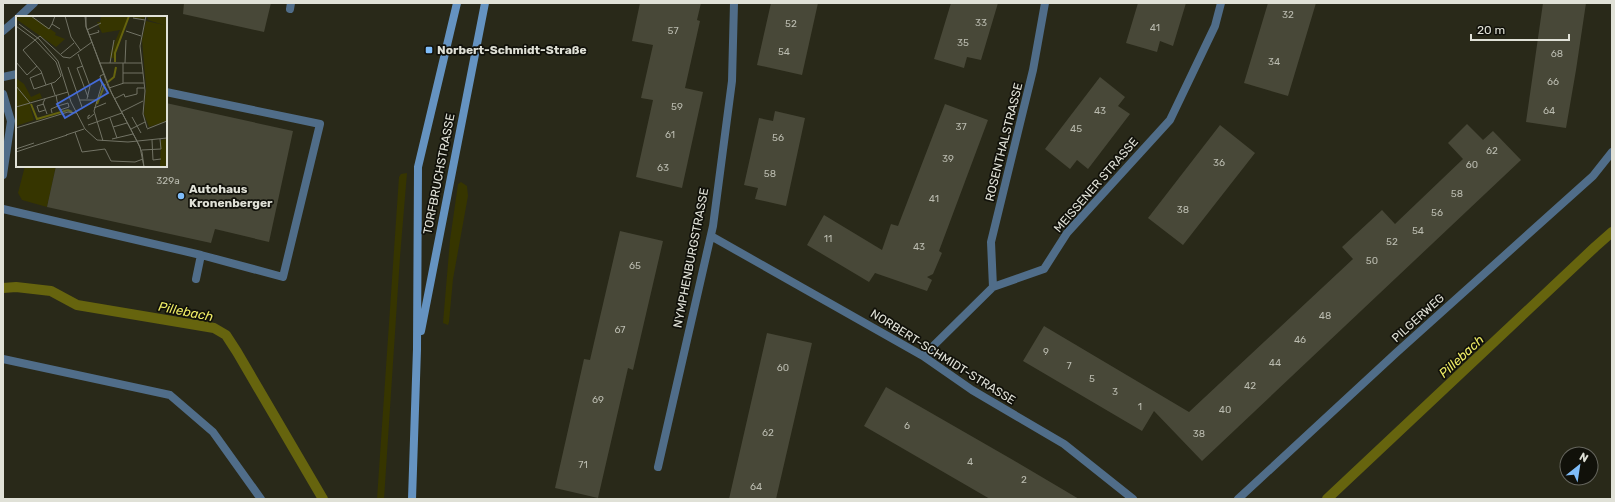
<svg xmlns="http://www.w3.org/2000/svg" width="1615" height="502" font-family="Rubik,sans-serif">
<style>
.green{fill:#363500}
.lines{fill:none;stroke-linecap:round;stroke-linejoin:round}
.stream{stroke:#66640e;stroke-width:10}
.building{fill:#484838}
.lane{stroke:#506d89;stroke-width:8}
.street{stroke:#506d89;stroke-width:8}
.secondary{stroke:#6593c1;stroke-width:8}
.poi-dot{fill:#7fbdfa;stroke:#11110a;stroke-width:1.5}
.labels{text-anchor:middle;stroke-width:3.5;stroke-linejoin:round;paint-order:stroke}
.number-label{font-size:10px;fill:#babbaf}
.poi-label{font-size:12px;font-weight:bold;fill:#e0e1d7;stroke:#11110a;text-anchor:start}
.street-label{font-size:12px;fill:#e0e1d7;stroke:#11110a}
.water-label{font-size:13px;font-style:italic;fill:#eeeb65;stroke:#11110a}
.inset-river{fill:none;stroke:#66640e;stroke-width:2}
.inset-road{fill:none;stroke:#727365;stroke-width:1}
.view{fill:#446bd8;fill-opacity:0.15;stroke:#446bd8;stroke-width:2}
.inset-edge{fill:none;stroke:#e0e1d7;stroke-width:2}
</style>
<rect width="100%" height="100%" fill="#292919"/>
<!-- green -->
<path class="green" d="M25,166H56L47,207L22,200L18,193Z
M407,173L400,257L384,499H377L399,177L401,174Z
M461,182L467,186L468,196L453,279L449,322L448,325L443,323L450,240L458,184Z"/>
<g class="lines">
<!-- stream -->
<path class="stream" d="M3,288L16,287L51,291L77,305L214,328L226,335L237,352L323,499
M1327,499L1595,247L1612,232"/>
</g>
<!-- building -->
<path class="building" d="M184,3H271L264,32L183,14Z
M640,3H701L697,20L700,21L685,88L703,92L682,188L636,177L653,100L641,98L653,45L632,41Z
M771,3H818L802,75L757,65Z
M951,3H998L981,60L967,57L964,68L934,59Z
M1138,3H1186L1173,46L1160,41L1157,52L1126,43Z
M1268,3H1316L1288,96L1244,83Z
M1543,3H1586L1576,70L1566,128L1526,122Z
M1100,77L1125,97L1118,106L1130,114L1088,169L1077,160L1070,169L1045,149Z
M166,103L293,131L269,242L215,229L211,243L47,207L56,166H166Z
M945,104L988,120L939,251L942,253L933,274L927,277L932,280L927,291L875,273L869,282L807,245L824,215L882,250L891,224L898,226Z
M775,111L805,118L786,206L755,199L758,188L744,185L759,118L773,121Z
M1467,124L1483,140L1493,131L1521,160L1202,461L1154,411L1142,431L1023,361L1044,326L1189,412L1353,259L1342,247L1382,210L1395,224L1463,159L1448,143Z
M1220,125L1255,153L1183,245L1148,218Z
M620,231L663,241L633,370L628,368L598,498L555,488L584,359L590,360Z
M767,333L812,343L776,499H729Z
M886,387L1013,460L1079,499H990L864,426Z"/>
<g class="lines">
<!-- lane -->
<path class="lane" d="M290,9L291,3
M3,77L17,74
M3,94L11,121L3,175
M3,209L201,255L283,277L320,124L166,92
M196,279L201,255
M3,359L170,395L213,432L261,499"/>
<!-- street -->
<path class="street" d="M19,17L34,3
M3,31L17,19
M711,236L923,356L972,390L1064,444L1133,499
M993,287L991,242L1033,70L1045,3
M923,356L993,287L1044,269L1067,233L1170,120L1215,26L1221,3
M658,467L713,226L732,81L734,3
M1238,499L1396,353L1593,176L1612,152"/>
<!-- secondary -->
<path class="secondary" d="M421,331L485,3
M412,499L417,349L418,167L457,3"/>
</g>
<!-- markers -->
<g class="poi-dot">
<rect x="425" y="46" width="8" height="8" rx="2"/>
<circle cx="181" cy="196" r="4"/>
</g>
<g class="labels">
<!-- number labels -->
<g class="number-label">
<text x="1288" y="18">32</text>
<text x="981" y="26">33</text>
<text x="791" y="27">52</text>
<text x="1155" y="31">41</text>
<text x="673" y="34">57</text>
<text x="963" y="46">35</text>
<text x="784" y="55">54</text>
<text x="1557" y="57">68</text>
<text x="1274" y="65">34</text>
<text x="1553" y="85">66</text>
<text x="677" y="110">59</text>
<text x="1100" y="114">43</text>
<text x="1549" y="114">64</text>
<text x="961" y="130">37</text>
<text x="1076" y="132">45</text>
<text x="670" y="138">61</text>
<text x="778" y="141">56</text>
<text x="1492" y="154">62</text>
<text x="948" y="162">39</text>
<text x="1219" y="166">36</text>
<text x="1472" y="168">60</text>
<text x="663" y="171">63</text>
<text x="770" y="177">58</text>
<text x="168" y="184">329a</text>
<text x="1457" y="197">58</text>
<text x="934" y="202">41</text>
<text x="1183" y="213">38</text>
<text x="1437" y="216">56</text>
<text x="1418" y="234">54</text>
<text x="828" y="242">11</text>
<text x="1392" y="245">52</text>
<text x="919" y="250">43</text>
<text x="1372" y="264">50</text>
<text x="635" y="269">65</text>
<text x="1325" y="319">48</text>
<text x="620" y="333">67</text>
<text x="1300" y="343">46</text>
<text x="1046" y="355">9</text>
<text x="1275" y="366">44</text>
<text x="1069" y="369">7</text>
<text x="783" y="371">60</text>
<text x="1092" y="382">5</text>
<text x="1250" y="389">42</text>
<text x="1115" y="395">3</text>
<text x="598" y="403">69</text>
<text x="1140" y="410">1</text>
<text x="1225" y="413">40</text>
<text x="907" y="429">6</text>
<text x="768" y="436">62</text>
<text x="1199" y="437">38</text>
<text x="970" y="465">4</text>
<text x="583" y="468">71</text>
<text x="1024" y="483">2</text>
<text x="756" y="490">64</text>
</g>
<!-- poi labels -->
<g class="poi-label">
<text x="437" y="54">Norbert-Schmidt-Straße</text>
<text x="189" y="193">Autohaus<tspan x="189" dy="14">Kronenberger</tspan></text>
</g>
<!-- street labels -->
<g class="street-label">
<text transform="translate(1004 142) rotate(-76)" y="4">ROSENTHALSTRASSE</text>
<text transform="translate(439 174) rotate(-79)" y="4">TORFBRUCHSTRASSE</text>
<text transform="translate(1096 185) rotate(-49)" y="4">MEISSENER STRASSE</text>
<text transform="translate(691 258) rotate(-79)" y="4">NYMPHENBURGSTRASSE</text>
<text transform="translate(1418 318) rotate(-42)" y="4">PILGERWEG</text>
<text transform="translate(943 357) rotate(32)" y="4">NORBERT-SCHMIDT-STRASSE</text>
</g>
<!-- water labels -->
<g class="water-label">
<text transform="translate(186 311) rotate(11)" y="5">Pillebach</text>
<text transform="translate(1461 356) rotate(-43)" y="5">Pillebach</text>
</g>
</g>
<!-- overview -->
<g transform="translate(16 16)">
<rect width="151" height="151" fill="#292919"/>
<path d="M3,0H15L40,17L39,19L49,23L40,31L0,3ZM85,0H129L128,3L112,1L98,42H94V37L104,14L86,17L81,6H84ZM131,0H151V105L133,111L128,98L130,71L126,24L130,5L148,9L132,4ZM0,62L8,68L15,81L24,77L26,82L13,86L18,104L0,110ZM151,123V151H144L145,124Z" fill="#363500"/>
<path class="inset-river" d="M99,46V37L113,0M92,66L98,61L100,51M15,88L21,103L52,94L56,96M81,88L89,68"/>
<path class="inset-road" d="M15,0L33,13L36,8M39,0L36,8L44,13M49,0L55,21L65,35M69,0L70,10L92,70L124,131L128,151M70,0V11L96,78L121,125M130,0L124,30L129,75L127,98L131,112M117,2L129,4M3,8L23,23L42,45L55,86L69,113L81,124L112,126L151,122M0,10L19,24M71,14L85,7M110,15L125,20M73,19L83,16L82,14M19,24L40,46L45,60L39,66L18,73L14,62L26,57M45,38L58,27M62,38L74,70L71,83M0,46L11,59L21,50M83,47H126M94,47L98,24M109,47L110,24M67,50L61,52L72,81M52,51L66,91M107,57H127M35,67L39,79M107,67V47M30,69L25,55L7,34L24,20L47,41L54,42L76,26M0,70L14,87L0,91M93,72L108,67H128M29,83L27,87L31,98M98,83L108,78L109,81L121,78V72H128M64,84H80M14,87L52,76M52,87L53,91L44,94L42,90ZM28,88L21,90L23,96L29,94M78,92L90,87M105,96L127,85M36,97L35,93L42,90L40,79M74,99L72,100V103L78,98M116,101L125,117M94,102L101,122M72,109L106,97M97,111L111,107M0,112L52,96L61,97M115,113L129,106M131,113L151,105M59,116L66,136L89,133L95,145L119,146L127,143M50,119L68,113M96,123L117,118M136,124L137,144L145,143M87,125L78,95L86,68L84,60L88,58M121,125L126,136L128,151M0,133L18,127M126,134L145,133L144,123M0,136L51,119"/>
<path class="view" d="M84,63L92,77L49,102L41,88Z"/>
<rect width="151" height="151" class="inset-edge"/>
</g>
<!-- border -->
<rect width="1615" height="502" fill="none" stroke="#e0e1d7" stroke-width="8"/>
<!-- north arrow -->
<g transform="translate(1579 466) rotate(30)"><circle r="19" fill="#11110a" stroke="#64645c"/>
<path d="M0-3L7 15L0 10L-7 15Z" fill="#7fbdfa"/>
<text y="-6" font-size="11" font-weight="bold" text-anchor="middle" fill="#e0e1d7">N</text>
</g>
<!-- scale -->
<path d="M1471 34v6h98v-6" fill="none" stroke="#e0e1d7" stroke-width="2"/>
<text x="1477" y="34" font-size="12" fill="#e0e1d7" stroke="#11110a" stroke-width="3" paint-order="stroke">20 m</text>
</svg>
